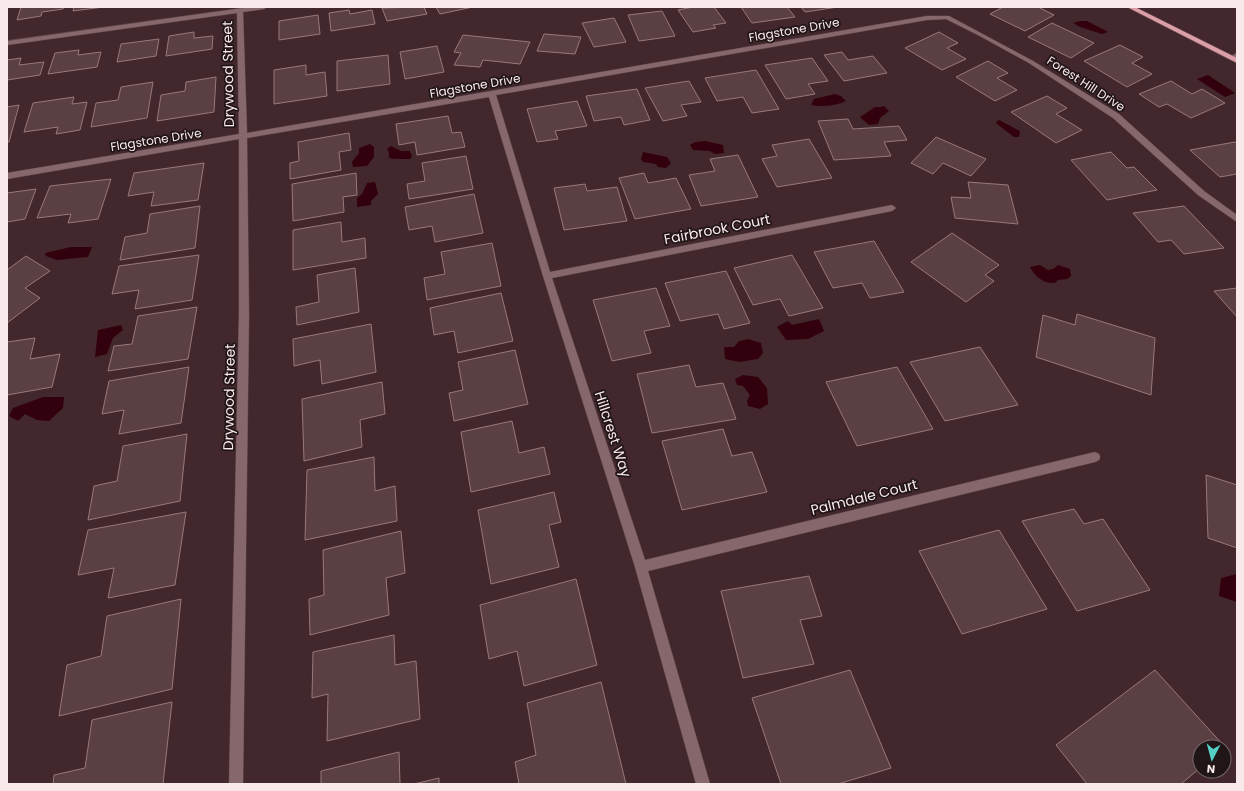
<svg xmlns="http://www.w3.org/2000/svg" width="1244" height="791" font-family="Poppins,sans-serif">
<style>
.water{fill:#33000d}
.building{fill:#5a3f43;stroke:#97797d}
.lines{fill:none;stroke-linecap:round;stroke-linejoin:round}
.minor-casing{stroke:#5f474b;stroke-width:1}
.major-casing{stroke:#5f474b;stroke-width:1}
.minor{fill:#86686c;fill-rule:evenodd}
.major{fill:#dc9ea7;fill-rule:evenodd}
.labels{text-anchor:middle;stroke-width:3.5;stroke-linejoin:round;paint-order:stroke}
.far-street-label{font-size:12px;fill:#fae9eb;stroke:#201517}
.street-label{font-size:14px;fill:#fae9eb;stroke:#201517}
</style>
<rect width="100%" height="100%" fill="#42282c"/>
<!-- water -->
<path class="water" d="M1080,21H1087L1108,32L1102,34L1080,27L1073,23Z
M1208,75L1235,93L1225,97L1197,79Z
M835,94L841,96L846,101C835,106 823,107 811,105L814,99Z
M884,106L889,111L880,118L878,124L869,125L860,117L875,107H881Z
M999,120L1020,131L1019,137H1014L997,124L996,122Z
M705,141L723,145L724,153L715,154L710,151L693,150L690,145L695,142Z
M370,144L374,147V157L367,166L353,167L352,162L359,153V148Z
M391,146L401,151H410L412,156L410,159H394L389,158V153L387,149Z
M643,152L667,157L671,163L666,168L658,167L656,164L643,162L641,159Z
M375,182L378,194L371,201V205L357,207V198L362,194L367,183Z
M71,247H92L88,257L57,260L46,256L45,253Z
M1040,265L1048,270L1053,269L1058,265L1070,269L1071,276L1067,279L1058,280L1055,283C1044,284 1035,277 1030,267Z
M819,319L824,331L808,339L786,340L777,327L788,321L792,325Z
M121,325L123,330L113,338L107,354L95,357L98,330Z
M748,339L761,343L763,353L758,359L739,362L725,359L724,347H734L739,341Z
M743,375L758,377L767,388L768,404L760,409L748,406L747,401L750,395L743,386L737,385L735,379Z
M43,397H64L63,408L49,421L37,420L25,414L18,421L9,416L13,408Z
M1237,574V602L1219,596L1221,578Z"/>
<!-- building -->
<path class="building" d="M21,7H64L63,9L42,12L41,16L17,20Z
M74,7H104L73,11Z
M424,7L427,14L387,21L382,8Z
M436,7H473L440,14Z
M693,7H714L726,23L713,25L716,28L693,32L678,10Z
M741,7H787L795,17L752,23Z
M801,7H838L805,12Z
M1003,7H1038L1054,15L1025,31L990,14Z
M349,10L350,14L372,10L375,24L331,31L329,13Z
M662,11L675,36L639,41L628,15Z
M318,15L320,34L279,40V21Z
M614,18L626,42L594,47L582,23Z
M1052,23L1094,43L1071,58L1028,37Z
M194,32V38L213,36L212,49L166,56L169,36Z
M939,32L958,43L947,48L966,59L942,70L905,48Z
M544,34L581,37L575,54L537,51Z
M463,35L530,42L520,64L483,60L480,67L454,65L461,53L454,52Z
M159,39L156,56L117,62L121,44Z
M1120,45L1143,57L1132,63L1152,74L1127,87L1084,61Z
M437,46L444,72L405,79L400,52Z
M79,50L78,55L101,52L97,67L48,74L55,53Z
M842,52L848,60L873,56L887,73L844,81L824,55Z
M388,55L390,84L337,91V61Z
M21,58L19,65L44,62L40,75L7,80V60Z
M812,58L828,81L808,84L815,94L786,99L765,65Z
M988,61L1008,73L997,78L1017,90L995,101L956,77Z
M306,65V75L325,72L327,96L274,104V70Z
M756,70L779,109L752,113L743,97L717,101L705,78Z
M216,77L214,112L157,121L161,95L185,91L186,82Z
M689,81L701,102L681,105L687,116L663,121L645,88Z
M1171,81L1192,94L1202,89L1225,103L1191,118L1167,104L1159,107L1139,94Z
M153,82L147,118L91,127L96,103L118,100L121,87Z
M637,89L650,120L624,125L621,117L594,121L586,96Z
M1047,96L1067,108L1056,114L1082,130L1056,143L1011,112Z
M74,97L72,104L87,102L80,130L56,134L58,127L24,132L33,103Z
M577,101L587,126L555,131L558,139L537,142L527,109Z
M19,105L9,142H7V107Z
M448,116L452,133L461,132L465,147L417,155L415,142L399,145L396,124Z
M848,119L853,129L899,126L907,140L884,142L891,156L834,160L818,121Z
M349,133L351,150L339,152L341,170L290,179V163L299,161L298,142Z
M936,137L986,159L971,176L943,163L933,174L911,163Z
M809,139L832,178L777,187L762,159L777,156L772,145Z
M1235,142L1237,144V174L1220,177L1190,150Z
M1111,152L1127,168L1134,167L1157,190L1107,200L1071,160Z
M738,155L758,197L701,206L689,175L715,171L710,159Z
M466,156L473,189L409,199L407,184L425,181L422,163Z
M204,163L198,200L151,206L154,192L128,196L134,173Z
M356,173L357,195L343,197L344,212L293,221L292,184Z
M644,173L648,183L676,178L691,209L635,219L619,178Z
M111,179L98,219L68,223L71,214L37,218L50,186Z
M968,182L1008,185L1018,224L955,218L951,197L971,198Z
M585,184L587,191L617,187L627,221L564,230L554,188Z
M36,189L25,219L7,222V193Z
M474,194L483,233L435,242L432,226L409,230L405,207Z
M200,206L195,248L120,260L125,237L147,233L150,214Z
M1184,206L1224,248L1184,254L1171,240L1158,242L1133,213Z
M341,222L342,242L365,238L366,258L293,270V230Z
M952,233L999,265L985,275L994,281L966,302L911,262Z
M874,241L904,292L870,298L862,283L833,288L814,252Z
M492,243L501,286L427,300L424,278L445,274L441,252Z
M199,255L192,300L135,309L139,290L112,294L119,266Z
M792,255L823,308L789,316L780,299L753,305L734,268Z
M26,256L50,271L25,288L40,298L7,323V270Z
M355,268L359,312L297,325L296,307L319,302L317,275Z
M726,271L750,323L724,329L718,314L680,321L665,283Z
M656,288L670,326L644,331L651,353L612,361L593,300Z
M1237,288V317L1214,291Z
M501,293L513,341L458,353L454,331L434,335L430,308Z
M197,307L188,359L108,371L114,346L132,344L138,316Z
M1077,314L1155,338L1151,395L1036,357L1043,315L1075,325Z
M371,324L376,372L322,384L320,360L294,366L293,339Z
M35,338L30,359L60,354L52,387L7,395V342Z
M980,347L1018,405L945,421L910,362Z
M515,350L528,404L454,421L449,393L463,390L458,362Z
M689,365L696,387L723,383L736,419L652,433L637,374Z
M189,367L181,423L119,434L124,410L102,414L109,381Z
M897,367L933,429L857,446L826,382Z
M382,382L385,414L360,420L362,447L304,461L302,399Z
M512,421L519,453L544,447L550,474L471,492L461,432Z
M723,429L732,456L752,452L767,492L682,510L662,441Z
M187,434L180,501L88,520L94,486L117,481L123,446Z
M374,457L375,491L395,486L397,521L305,540L307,470Z
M1206,475L1237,485V548L1208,538Z
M554,492L561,522L549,525L559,567L491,584L478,510Z
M1074,509L1084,524L1103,519L1150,590L1077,611L1022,521Z
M186,512L175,585L108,598L114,568L78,575L88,530Z
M999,530L1047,609L962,634L919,551Z
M401,531L405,573L386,578L389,615L310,635L309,599L324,595L323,550Z
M809,576L822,616L800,620L814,664L743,678L721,591Z
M576,579L597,665L524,686L517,651L489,659L480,605Z
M181,599L172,689L59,716L67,665L101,656L107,616Z
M394,635L395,665L416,661L420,719L327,741L328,694L312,698L313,652Z
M850,670L891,768L838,784H781L752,698Z
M1155,670L1225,747H1200V768L1181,784H1087L1056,745Z
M601,682L626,784H519L515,762L536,755L527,703Z
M172,702L163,784H53L54,775L85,768L92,720Z
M399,752L400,784H321V771Z
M439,778V784H414Z"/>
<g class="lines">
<!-- minor casing -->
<g class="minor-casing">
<path id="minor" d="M250,7H267L264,9L243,12L247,133L927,16H949L1033,61L1119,114L1204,191L1237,215V222L1198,195L1113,118L1029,63L978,35L946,19L927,20L496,95L550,272L892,205L896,208L892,211L552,278L645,560L1095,452L1099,454L1100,457L1099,460L1095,462L648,571L710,784H696L635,567L543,276L489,97L247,138L249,314L243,784H229L239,314V139L7,179V173L239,134L237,13L7,45V41Z
M1237,53V58L1230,59V57Z"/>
</g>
<!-- major casing -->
<g class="major-casing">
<path id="major" d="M1127,7H1135L1237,58V63Z"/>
</g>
<!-- minor -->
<use href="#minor" class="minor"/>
<!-- major -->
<use href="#major" class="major"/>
</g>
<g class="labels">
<!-- far-street labels -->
<g class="far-street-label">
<text transform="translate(794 30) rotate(-10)" y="4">Flagstone Drive</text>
<text transform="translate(1086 84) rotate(33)" y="4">Forest Hill Drive</text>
<text transform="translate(475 86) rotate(-10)" y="4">Flagstone Drive</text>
<text transform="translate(156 140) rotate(-9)" y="4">Flagstone Drive</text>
</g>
<!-- street labels -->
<g class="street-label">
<text transform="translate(228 74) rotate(-91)" y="5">Drywood Street</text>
<text transform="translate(717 229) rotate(-11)" y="5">Fairbrook Court</text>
<text transform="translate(229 397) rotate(-89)" y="5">Drywood Street</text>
<text transform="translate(613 434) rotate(72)" y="5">Hillcrest Way</text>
<text transform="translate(864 497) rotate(-14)" y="5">Palmdale Court</text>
</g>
</g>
<!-- border -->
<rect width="1244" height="791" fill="none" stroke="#fae9eb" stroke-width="16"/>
<!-- north arrow -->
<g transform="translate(1212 759) rotate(186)"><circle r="19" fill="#201517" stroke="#776a6c"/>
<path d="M0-3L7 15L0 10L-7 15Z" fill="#55cec5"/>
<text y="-6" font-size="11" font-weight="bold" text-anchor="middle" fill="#fae9eb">N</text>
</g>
</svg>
